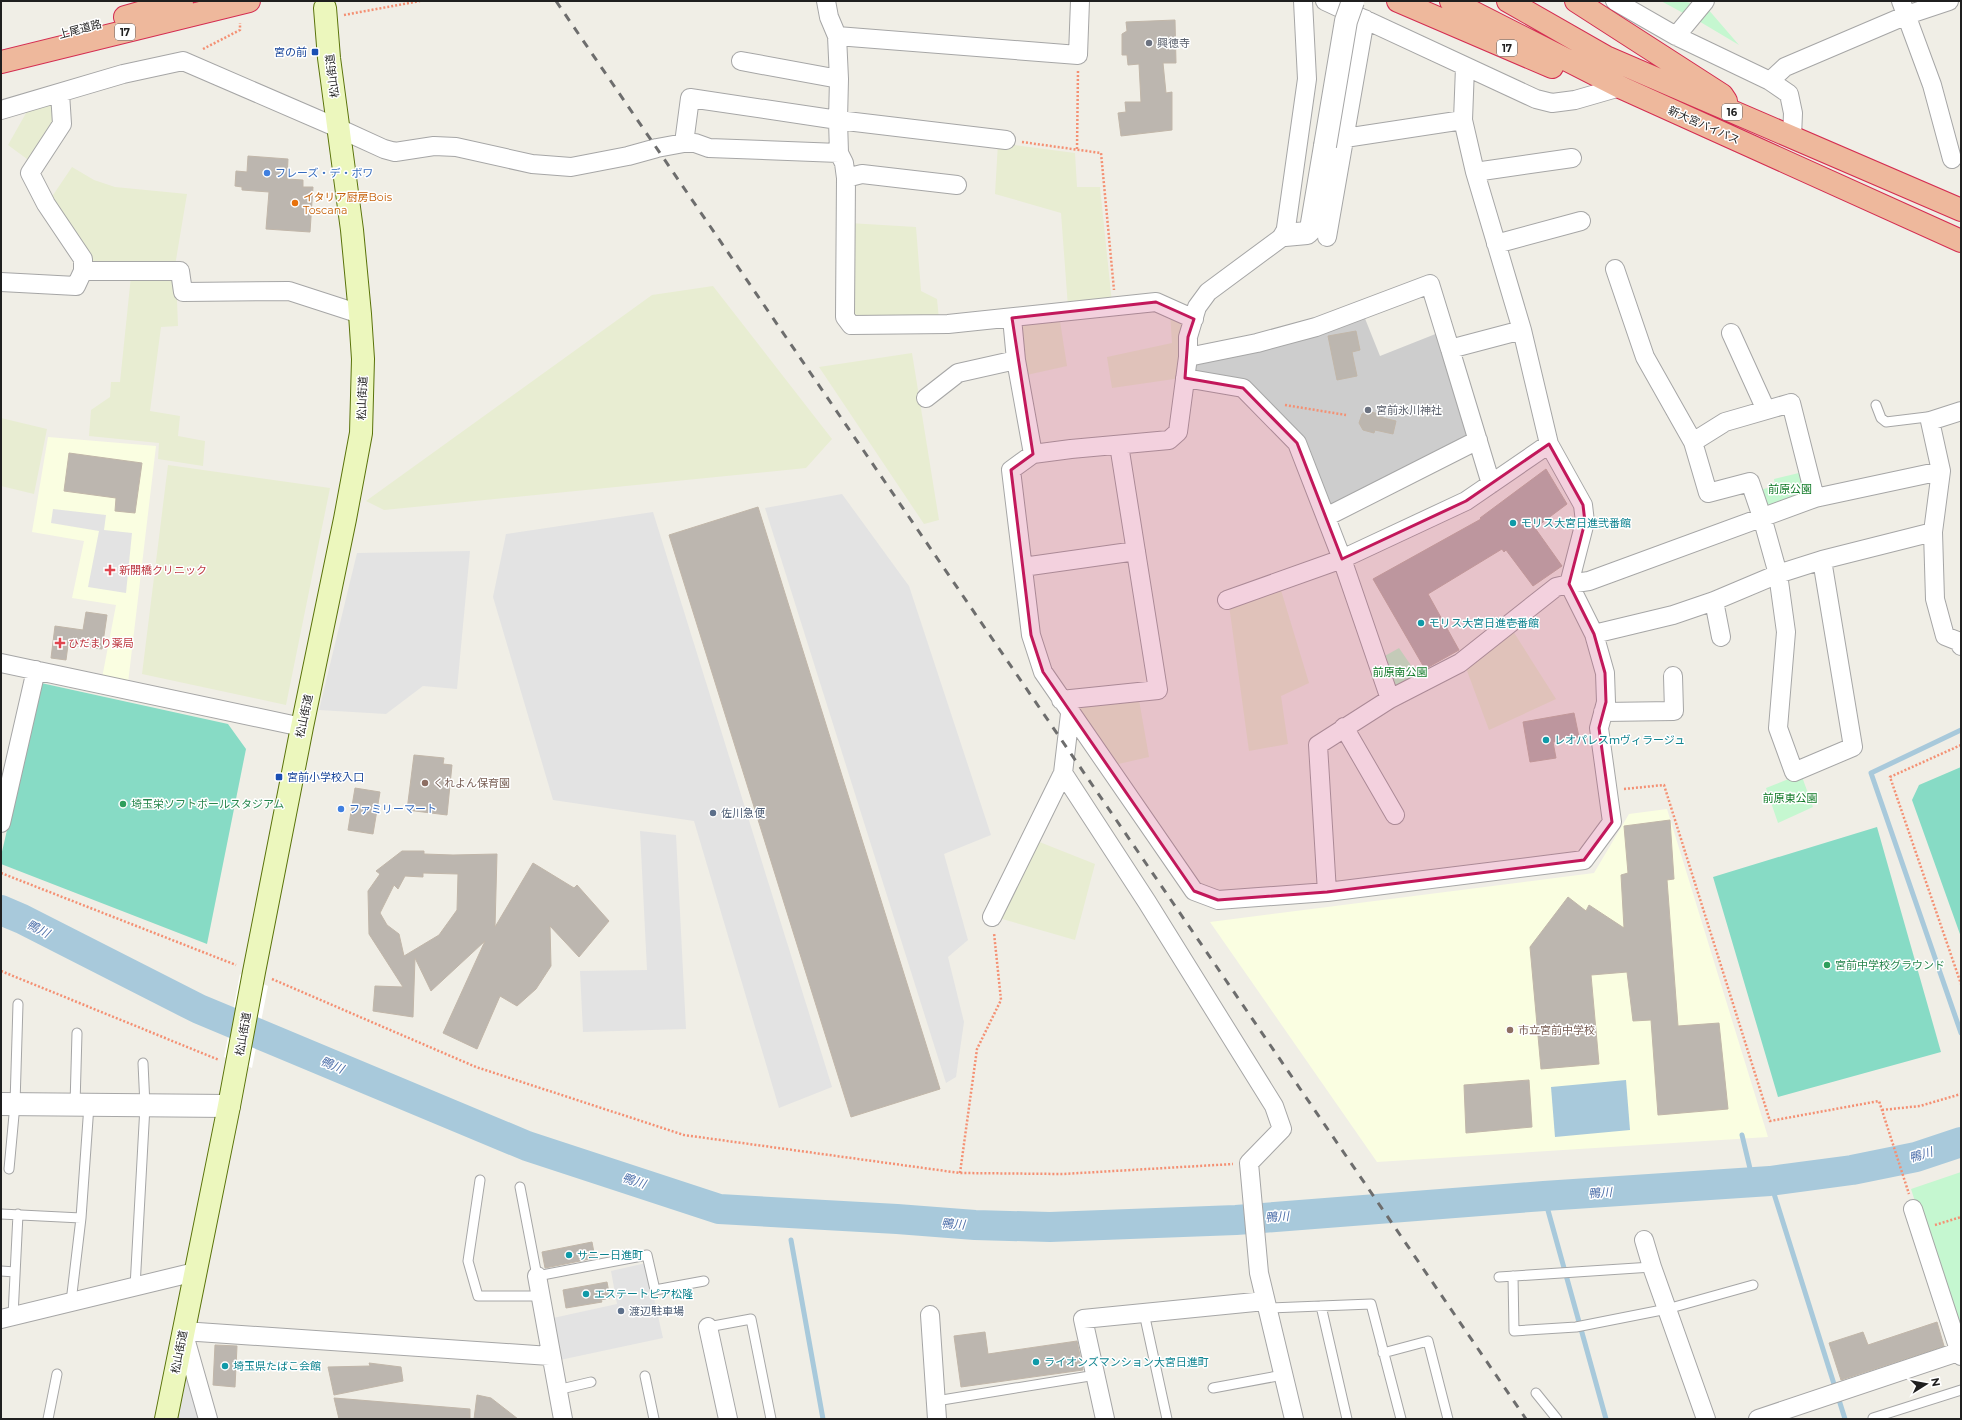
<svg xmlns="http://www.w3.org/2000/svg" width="1962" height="1420" font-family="Montserrat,'Noto Sans JP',sans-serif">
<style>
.education{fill:#fafee1}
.religious{fill:#cdcdcd}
.farmland{fill:#e8edd2}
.park{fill:#c5f7d0}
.pitch{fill:#87dbc5}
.parking{fill:#e3e3e3}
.water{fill:#a8c9db}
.pier{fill:#fff}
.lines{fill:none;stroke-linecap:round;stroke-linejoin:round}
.stream{stroke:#a8c9db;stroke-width:5}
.river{stroke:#a8c9db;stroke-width:30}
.building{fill:#bcb6af;stroke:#c1b6a9;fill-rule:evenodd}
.service-casing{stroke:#a6a6a6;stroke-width:11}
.minor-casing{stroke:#a6a6a6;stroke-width:20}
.tertiary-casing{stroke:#a6a6a6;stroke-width:24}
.secondary-casing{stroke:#5a730a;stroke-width:24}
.trunk-casing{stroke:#d42d51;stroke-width:24}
.path{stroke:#f49073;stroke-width:2.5;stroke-dasharray:2 2;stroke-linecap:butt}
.service{stroke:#fff;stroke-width:9}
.minor{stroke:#fff;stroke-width:18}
.tertiary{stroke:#fff;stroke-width:22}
.secondary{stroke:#ecf7bd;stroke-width:22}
.trunk{stroke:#eeb89c;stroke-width:22}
.rail{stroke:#6d6d6d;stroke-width:3;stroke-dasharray:8 8;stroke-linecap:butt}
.tertiary-bridge-casing{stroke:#a6a6a6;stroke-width:24;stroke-linecap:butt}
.tertiary-bridge{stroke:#fff;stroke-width:22}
.marked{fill:#c2185b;fill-opacity:0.2;stroke:#c2185b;stroke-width:3;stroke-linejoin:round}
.worship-dot{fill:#6b7280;stroke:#fff;stroke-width:1.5}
.transit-dot{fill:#1a4fb4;stroke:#fff;stroke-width:1.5}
.shop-dot{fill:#3f7fe0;stroke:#fff;stroke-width:1.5}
.food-dot{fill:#e8710a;stroke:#fff;stroke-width:1.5}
.culture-dot{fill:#0f9aa8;stroke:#fff;stroke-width:1.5}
.health-dot{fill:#e0444e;stroke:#fff;stroke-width:1.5}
.education-dot{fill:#8d6e63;stroke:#fff;stroke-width:1.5}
.leisure-dot{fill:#2e9e5b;stroke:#fff;stroke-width:1.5}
.service-dot{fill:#5c6f8a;stroke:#fff;stroke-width:1.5}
.labels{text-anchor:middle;stroke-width:3;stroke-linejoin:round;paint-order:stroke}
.shield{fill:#fff;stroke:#626262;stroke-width:1}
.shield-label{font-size:10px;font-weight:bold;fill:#1f1f1f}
.street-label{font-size:11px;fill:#1f1f1f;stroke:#fff}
.worship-label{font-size:11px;fill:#5b616d;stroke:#fff;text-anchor:start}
.transit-label{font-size:11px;fill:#164399;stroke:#fff;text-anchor:end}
.shop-label{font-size:11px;fill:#366cbe;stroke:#fff;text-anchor:start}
.food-label{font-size:11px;fill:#c56008;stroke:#fff;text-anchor:start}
.park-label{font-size:11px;fill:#107a27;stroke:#fff}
.culture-label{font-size:11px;fill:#0d838f;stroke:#fff;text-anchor:start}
.health-label{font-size:11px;fill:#be3a42;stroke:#fff;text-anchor:start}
.education-label{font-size:11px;fill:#785e54;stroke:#fff;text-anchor:start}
.leisure-label{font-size:11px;fill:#27864d;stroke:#fff;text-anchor:start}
.service-label{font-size:11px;fill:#4e5e75;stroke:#fff;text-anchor:start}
.water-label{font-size:12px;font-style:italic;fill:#4f71ab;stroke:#fff}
</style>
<rect width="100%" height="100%" fill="#f0eee6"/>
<!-- education -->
<path class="education" d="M48,437L156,446L128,683L102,678L116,605L72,598L84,541L32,532Z
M1667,809L1768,1137L1377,1162L1210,922L1594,873L1629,814Z"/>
<!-- religious -->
<path class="religious" d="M1364,316L1380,356L1438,333L1470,435L1328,509L1303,438L1248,384L1192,373V361Z"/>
<!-- farmland -->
<path class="farmland" d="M56,98L58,122L31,162L8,145L30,106Z
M998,143L1075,153L1077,187H1100L1112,303L1068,307L1061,213L995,194Z
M72,167L94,180L115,187L187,194L175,266H87L49,201Z
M849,223L916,227L921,291L937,299L939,319H849Z
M176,274L178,326L161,327L150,411L180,416L178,436L205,441L203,466L158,459L159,443L89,436L91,410L110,397L111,382H120L131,276Z
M713,286L832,439L806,468L384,510L366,501L652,295Z
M1170,312L1189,321L1181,378L1112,388L1107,357L1172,343Z
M1059,315L1067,366L1022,376L1015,321Z
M912,353L939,520L924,524L819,367Z
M1,418L47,429L34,494L1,486Z
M168,465L330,488L286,705L142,674Z
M1280,587L1309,683L1281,696L1288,744L1249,751L1229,605Z
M1513,631L1556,699L1489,730L1466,668Z
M1139,700L1149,757L1114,765L1073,704Z
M1037,841L1095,864L1075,940L999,918Z"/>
<!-- park -->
<path class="park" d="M1661,1H1682L1691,3L1685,14Z
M1707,8L1739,45L1697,20Z
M1803,472L1810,497L1763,512L1756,491L1775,486L1774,479Z
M1399,648L1419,677L1392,691L1383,657Z
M1801,774L1813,807L1778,823L1766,788Z
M1961,1172V1344L1911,1189Z"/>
<!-- pitch -->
<path class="pitch" d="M41,683L228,724L246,749L207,944L1,864V856Z
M1961,767V937L1912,800L1919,785Z
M1877,827L1941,1052L1778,1097L1713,877Z"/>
<!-- parking -->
<path class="parking" d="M842,494L909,586L991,835L944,854L968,940L948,957L964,1022L956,1077L946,1083L765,508Z
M53,509L106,515L104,530L132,533L126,593L88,587L99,531L51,523Z
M653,512L832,1087L779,1108L694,821L553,800L493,597L506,534Z
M470,551L457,689L423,686L386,714L319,710L357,553Z
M640,831L676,835L686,1029L583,1032L580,971L647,970Z
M646,1263L663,1338L560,1360L553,1318L617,1304L611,1271Z
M187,1363L203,1419H175Z"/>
<!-- water -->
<path class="water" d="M1626,1080L1630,1130L1555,1137L1551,1087Z"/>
<!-- pier -->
<path class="pier" d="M240,974L268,986L252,1068L224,1057Z"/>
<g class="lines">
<!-- stream -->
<path class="stream" d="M1961,730L1871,773L1961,1033
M1742,1135L1753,1181
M1770,1181L1845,1419
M1544,1196L1606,1419
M791,1240L823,1419"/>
<!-- river -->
<path class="river" d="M1,910L22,919L199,1009L527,1146L719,1209L897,1219L975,1225L1050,1227L1236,1220L1544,1196L1770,1181L1852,1170L1916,1157L1961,1142"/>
</g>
<!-- building -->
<path class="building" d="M1175,20L1176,63H1163L1166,93L1172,92V130L1121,136L1118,113L1126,112L1125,102H1141L1139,64L1128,65L1127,55H1122V34L1127,31L1126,22Z
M248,156L288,159L287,179L303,180V187H313L310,232L266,229L269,192L242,190V187L235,186L236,171L247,172Z
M1356,331L1360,350L1352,352L1357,376L1337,380L1328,336Z
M1367,411L1379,414V417L1396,421L1393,434L1375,430L1374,433L1363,430L1359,423L1362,414Z
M69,453L142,463L135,513L115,511L116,498L64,491Z
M1546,469L1567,504L1535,528L1562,566L1533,586L1506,550L1504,552L1502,549L1428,594L1459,650L1425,669L1373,579L1481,519L1480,518Z
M758,507L940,1089L851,1117L669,535Z
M86,612L107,615L102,649L68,645L66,660L51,658L55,626L83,630Z
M1574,713L1579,737L1553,742L1556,758L1530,762L1523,722Z
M414,755L444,758L443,764L452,765L447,815L407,810Z
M355,788L380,792L373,834L348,830Z
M1670,820L1674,879L1667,880L1678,1026L1719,1023L1728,1109L1658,1115L1651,1020L1633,1021L1627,972L1591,975L1599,1064L1541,1069L1530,947L1568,897L1586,911L1589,905L1624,928L1621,875L1628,873L1624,826Z
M402,851H424V854L453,855L497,854L495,927L533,863L574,888L577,885L609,921L579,957L550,926L551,966L536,989L517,1006L500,996L477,1049L443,1033L485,941L431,991L415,958L413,1017L373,1011L375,986L403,987L369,934L368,891L380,874L376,871ZM423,873L458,874L457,910L439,935L404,956L399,934L387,925L380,913L394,885L398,889L405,876L423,877Z
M1529,1080L1532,1127L1466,1133L1464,1085Z
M592,1242L595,1258L545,1268L542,1252Z
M607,1282L610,1298L601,1300L602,1302L566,1308L563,1290Z
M1937,1322L1944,1346L1841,1380L1829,1343L1863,1332L1868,1345Z
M985,1332L988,1354L1077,1341L1083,1370L961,1387L954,1336Z
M215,1345L237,1346L235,1387L213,1385Z
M369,1363L401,1367L403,1381L334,1395L328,1367L370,1366Z
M477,1395L491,1398L518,1419H474Z
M334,1398L470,1409V1419H339Z"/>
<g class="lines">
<!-- service casing -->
<g class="service-casing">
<path id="service" d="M1876,405L1881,418L1886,422L1927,417L1930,421
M75,1105L77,1033
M9,1169L15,1104L18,1004
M480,1180L468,1261L478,1296H540
M520,1187L537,1276L647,1255L655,1290L704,1281
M1,1214L81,1218
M1,1271L15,1272
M1513,1276L1514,1331L1576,1327L1667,1309L1753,1285
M1499,1277L1652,1267
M135,1287L145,1106L143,1063
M71,1302L81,1218L89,1105
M1321,1306L1347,1419
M1267,1308L1371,1304L1401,1419
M1144,1313L1167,1419
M13,1316L18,1214
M708,1327L751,1319L771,1419
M1383,1353L1428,1341L1448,1419
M645,1376L654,1419
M1213,1388L1283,1375
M557,1390L591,1382
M1536,1393L1557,1419
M936,1401L1096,1375
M1873,1418L1961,1390
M48,1419L57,1374"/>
</g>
<!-- minor casing -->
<g class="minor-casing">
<path id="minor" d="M826,1L829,17L837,36L839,79L838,120L839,153L844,163L846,178L845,317L851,325L948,324L1156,302L1194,319
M1303,1L1307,79L1285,235L1208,292L1197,307L1188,337V357L1178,432L1169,440L1071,449L1033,454L1011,470L1031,635L1043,672L1194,891L1218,900L1327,892L1584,860L1612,822L1599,728L1606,702L1605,673L1594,634L1569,584L1589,581L1815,498L1941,471
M1325,1L1536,99L1552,103L1575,100L1620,87
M1615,1L1676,36L1770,81L1789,94L1793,113L1792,137
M1901,1L1932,85L1952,159
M837,36L1078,55L1080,1
M1676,36L1705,1
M741,61L839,79
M1770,81L1785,67L1907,15L1949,1
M1,110L123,74L183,61L338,128L384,149L395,152L434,146L456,147L532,164L571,167L628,156L657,148L684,143H695L709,148L839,153
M1345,138L1463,120
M684,143L690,98L838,120L1006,140
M1475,172L1572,158
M846,178L862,174L957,185
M1327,237L1365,19
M1496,244L1581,221
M1615,269L1645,357L1693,442
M83,271H180L183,292L289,291L360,314
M1,282L76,286L83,271V259L46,204L30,173L62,124L60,93
M1012,318L1016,360L1033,454
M1731,333L1766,410
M1450,349L1491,484
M1188,357L1257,343L1316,327L1430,284L1450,349L1522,330
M1185,378L1243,388L1297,443L1342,559L1390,699
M926,398L958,373L1016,360
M1961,411L1930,421L1941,471L1933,532L1935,599L1945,636L1960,642L1961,646
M1815,498L1791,403L1725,422L1693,442L1708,493L1750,482L1762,517L1778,574L1786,632L1778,728L1794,772L1853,747L1822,560L1933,532
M1326,517L1478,440
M1023,567L1136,551
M1227,600L1342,559L1466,501L1549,444
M1714,601L1721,637
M1594,634L1673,615L1714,601L1778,574L1822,560
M1,663L302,727
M1061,700L1158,690L1119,445
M1603,712L1674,711L1673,676
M1070,714L1063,773L1147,902L1274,1106L1282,1129L1249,1163L1259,1273L1294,1419
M1344,727L1395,815
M1,823L36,670
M1327,892L1318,745L1390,699L1460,663L1556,587L1569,584L1585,522L1583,505L1549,444L1522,330L1475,172L1463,120L1465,67
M992,917L1063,773
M1913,1209L1961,1356
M1644,1240L1652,1267L1706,1419
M537,1276L563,1419
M930,1315L937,1419
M1,1319L195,1272
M708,1327L728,1419
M208,1419L183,1331L550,1356
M1105,1419L1083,1319L1265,1301
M1758,1419L1961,1351"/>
</g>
<!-- tertiary casing -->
<g class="tertiary-casing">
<path id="tertiary" d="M1285,235L1307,233L1311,229L1325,146
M1,1104L229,1106"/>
</g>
<!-- secondary casing -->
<g class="secondary-casing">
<path id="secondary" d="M166,1419L229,1106L254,972L302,727L345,519L361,433L363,359L360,314L352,230L329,58L325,8"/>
</g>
<!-- trunk casing -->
<g class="trunk-casing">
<path id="trunk" d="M1398,1L1552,67
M1451,1L1620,87L1961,241
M1508,1L1606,57L1961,210
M1576,1L1722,95L1726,101
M125,17L182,1
M1,62L249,1"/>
</g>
<!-- path -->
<path class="path" d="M344,15L420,1
M203,49L240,30V23
M1022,142L1101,153L1114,290
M1077,149L1078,71
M1285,405L1346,415
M1961,745L1890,777L1961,984
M1624,789L1664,785L1770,1121L1879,1101L1909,1194
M1,873L236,965
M1,971L219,1060
M272,979L476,1067L684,1135L960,1173L1063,1174L1233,1164
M1882,1110L1920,1106L1961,1094
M960,1173L977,1049L1001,1000L994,933
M1935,1225L1961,1217"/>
<!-- service -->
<use href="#service" class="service"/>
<!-- minor -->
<use href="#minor" class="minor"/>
<!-- tertiary -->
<use href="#tertiary" class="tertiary"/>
<!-- secondary -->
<use href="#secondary" class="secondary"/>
<!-- trunk -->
<use href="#trunk" class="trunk"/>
<!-- rail -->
<path class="rail" d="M556,1L1526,1419"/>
<!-- tertiary-bridge casing -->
<g class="tertiary-bridge-casing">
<path id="tertiary-bridge" d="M1325,146L1346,21L1353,1"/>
</g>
<!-- tertiary-bridge -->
<use href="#tertiary-bridge" class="tertiary-bridge"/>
</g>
<!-- marked area -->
<path class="marked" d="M1156,302L1194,319L1188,337L1185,378L1243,388L1297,443L1342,559L1466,501L1549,444L1583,505L1585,522L1569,584L1594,634L1605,673L1606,702L1599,728L1612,822L1584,860L1327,892L1218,900L1194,891L1043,672L1031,635L1011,470L1033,454L1012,318Z"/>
<!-- markers -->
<g class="worship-dot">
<circle cx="1149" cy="43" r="4"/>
<circle cx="1368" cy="410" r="4"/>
</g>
<g class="transit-dot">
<rect x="311" y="48" width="8" height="8" rx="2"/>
<rect x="275" y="773" width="8" height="8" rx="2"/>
</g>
<g class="shop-dot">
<circle cx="267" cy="173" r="4"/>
<circle cx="341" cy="809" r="4"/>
</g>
<circle class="food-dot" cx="295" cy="203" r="4"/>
<g class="culture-dot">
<circle cx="1513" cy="523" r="4"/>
<circle cx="1421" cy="623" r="4"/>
<circle cx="1546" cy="740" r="4"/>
<circle cx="569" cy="1255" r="4"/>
<circle cx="586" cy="1294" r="4"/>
<circle cx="1036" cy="1362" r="4"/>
<circle cx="225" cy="1366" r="4"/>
</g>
<g class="health-dot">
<path d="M108 564h4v4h4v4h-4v4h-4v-4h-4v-4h4z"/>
<path d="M58 637h4v4h4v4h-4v4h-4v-4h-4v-4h4z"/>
</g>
<g class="education-dot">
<circle cx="425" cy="783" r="4"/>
<circle cx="1510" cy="1030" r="4"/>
</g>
<g class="leisure-dot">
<circle cx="123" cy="804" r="4"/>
<circle cx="1827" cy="965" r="4"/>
</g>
<g class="service-dot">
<circle cx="713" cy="813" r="4"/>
<circle cx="621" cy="1311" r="4"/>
</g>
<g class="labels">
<!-- shield labels -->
<g class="shield">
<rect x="115" y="24" width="20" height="16" rx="3"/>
<rect x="1497" y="40" width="20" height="16" rx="3"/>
<rect x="1722" y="104" width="20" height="16" rx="3"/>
</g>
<g class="shield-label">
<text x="125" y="36">17</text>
<text x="1507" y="52">17</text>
<text x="1732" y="116">16</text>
</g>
<!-- street labels -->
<g class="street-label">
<text transform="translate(80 29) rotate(-15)" y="4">上尾道路</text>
<text transform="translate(332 76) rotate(-97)" y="4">松山街道</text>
<text transform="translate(1704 125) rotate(24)" y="4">新大宮バイパス</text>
<text transform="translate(362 398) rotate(-88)" y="4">松山街道</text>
<text transform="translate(304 716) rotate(-78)" y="4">松山街道</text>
<text transform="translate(243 1034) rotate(-80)" y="4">松山街道</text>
<text transform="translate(179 1352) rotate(-79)" y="4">松山街道</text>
</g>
<!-- worship labels -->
<g class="worship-label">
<text x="1157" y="47">興徳寺</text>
<text x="1376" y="414">宮前氷川神社</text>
</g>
<!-- transit labels -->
<g class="transit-label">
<text x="307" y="56">宮の前</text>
<text x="287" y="781" text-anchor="start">宮前小学校入口</text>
</g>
<!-- shop labels -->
<g class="shop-label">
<text x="275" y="177">フレーズ・デ・ボワ</text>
<text x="349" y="813">ファミリーマート</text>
</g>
<!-- food labels -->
<g class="food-label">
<text x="303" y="201">イタリア厨房Bois<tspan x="303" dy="13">Toscana</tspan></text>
</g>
<!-- park labels -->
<g class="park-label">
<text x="1790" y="493">前原公園</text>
<text x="1400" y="676">前原南公園</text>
<text x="1790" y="802">前原東公園</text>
</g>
<!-- culture labels -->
<g class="culture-label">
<text x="1521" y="527">モリス大宮日進弐番館</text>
<text x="1429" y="627">モリス大宮日進壱番館</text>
<text x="1554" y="744">レオパレスｍヴィラージュ</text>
<text x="577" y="1259">サニー日進町</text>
<text x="594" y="1298">エステートピア松隆</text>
<text x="1044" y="1366">ライオンズマンション大宮日進町</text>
<text x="233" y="1370">埼玉県たばこ会館</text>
</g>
<!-- health labels -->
<g class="health-label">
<text x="119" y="574">新開橋クリニック</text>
<text x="68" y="647">ひだまり薬局</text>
</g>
<!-- education labels -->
<g class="education-label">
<text x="433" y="787">くれよん保育園</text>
<text x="1518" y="1034">市立宮前中学校</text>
</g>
<!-- leisure labels -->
<g class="leisure-label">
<text x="131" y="808">埼玉栄ソフトボールスタジアム</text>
<text x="1835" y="969">宮前中学校グラウンド</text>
</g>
<!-- service labels -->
<g class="service-label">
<text x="721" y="817">佐川急便</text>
<text x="629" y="1315">渡辺駐車場</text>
</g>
<!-- water labels -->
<g class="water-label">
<text transform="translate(38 929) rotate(27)" y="4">鴨川</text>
<text transform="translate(332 1065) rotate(23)" y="4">鴨川</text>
<text transform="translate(1921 1155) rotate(-16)" y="4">鴨川</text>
<text transform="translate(634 1181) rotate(18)" y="4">鴨川</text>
<text transform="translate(1600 1193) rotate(-4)" y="4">鴨川</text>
<text transform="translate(1277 1217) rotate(-4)" y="4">鴨川</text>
<text transform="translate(953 1224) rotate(4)" y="4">鴨川</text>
</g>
</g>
<!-- border -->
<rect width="1962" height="1420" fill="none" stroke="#1f1f1f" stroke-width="4"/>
<!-- north arrow -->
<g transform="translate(1926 1384) rotate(79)" stroke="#ffffff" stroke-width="3" paint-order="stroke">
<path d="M0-3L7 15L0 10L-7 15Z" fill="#1f1f1f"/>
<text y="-6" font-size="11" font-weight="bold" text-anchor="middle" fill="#1f1f1f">N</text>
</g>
</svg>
